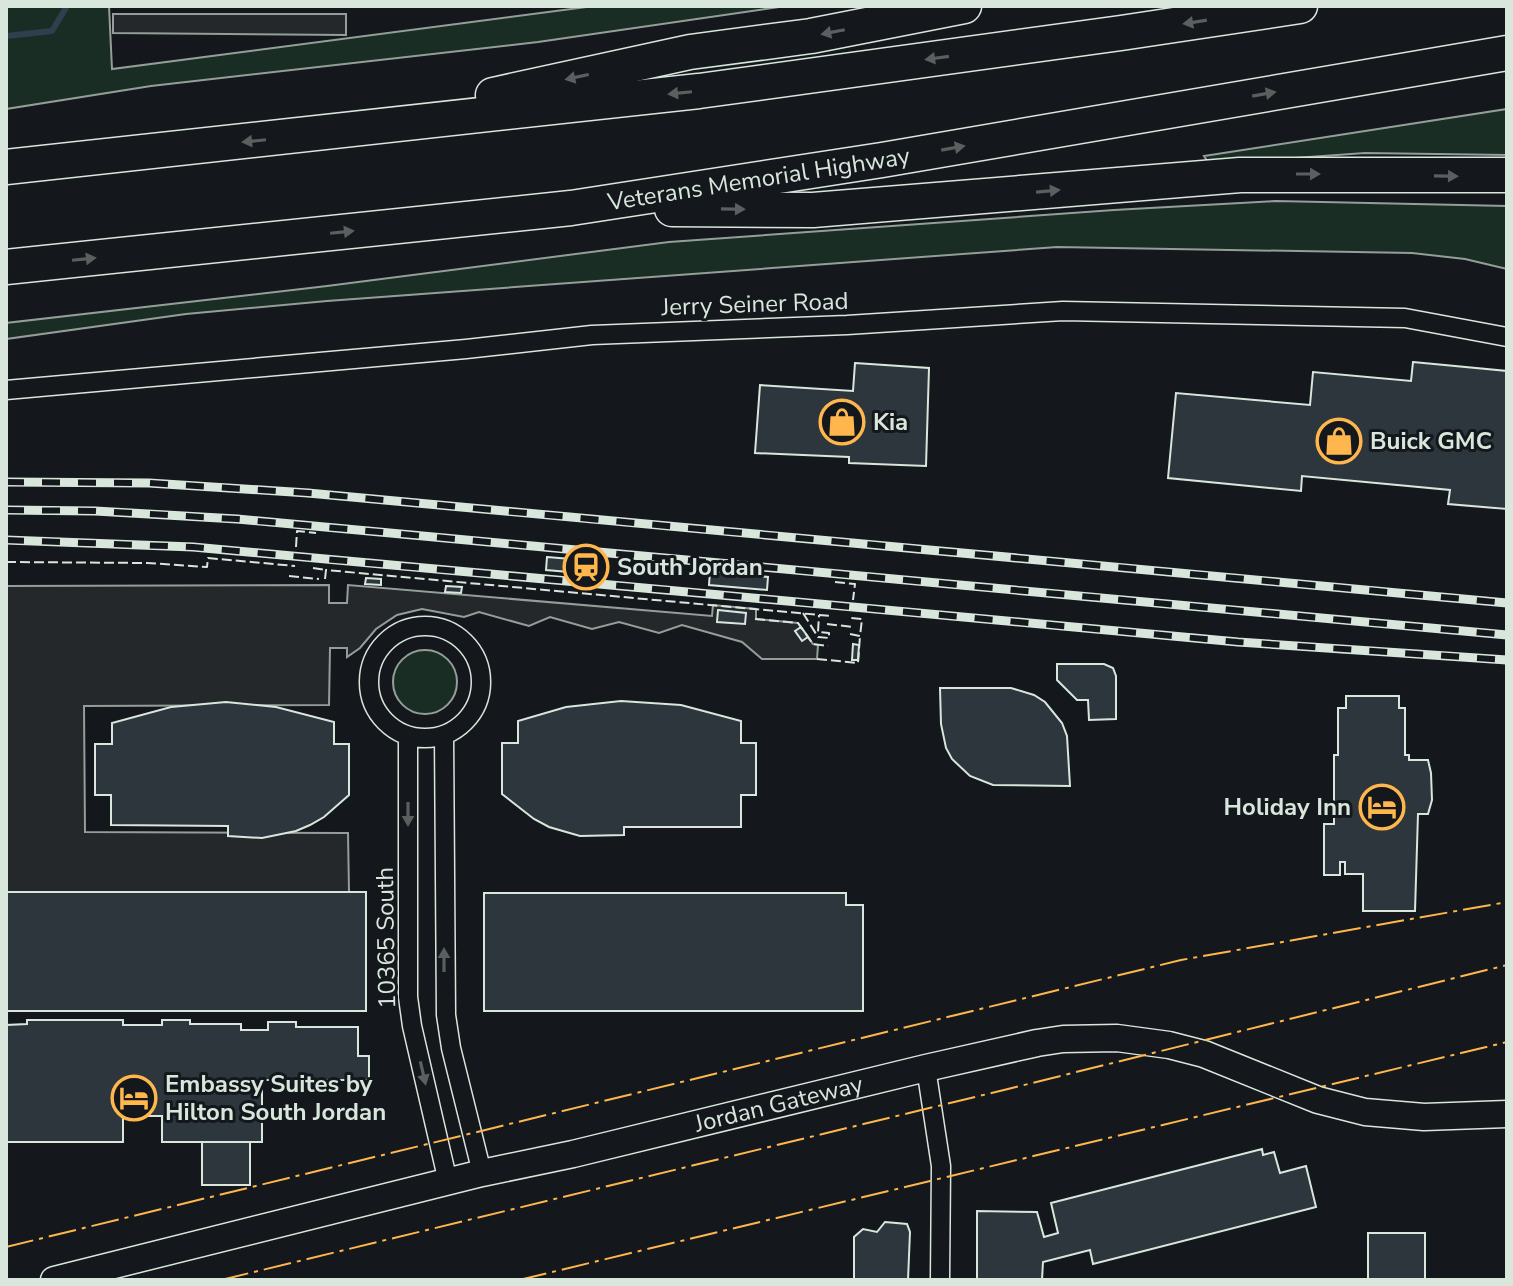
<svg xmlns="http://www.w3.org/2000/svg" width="1513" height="1286" font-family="'Nunito Sans',sans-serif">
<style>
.green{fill:#1a2d24;stroke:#939e99;stroke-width:2}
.parking{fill:#24282b;stroke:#939e99;stroke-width:2}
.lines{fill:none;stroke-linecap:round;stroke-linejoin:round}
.stream{stroke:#2f3f4d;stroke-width:6}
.building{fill:#2c363c;stroke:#d8e6dc;stroke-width:2}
.minor-casing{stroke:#d8e6dc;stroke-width:21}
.secondary-casing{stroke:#d8e6dc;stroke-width:29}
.motorway-casing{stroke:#d8e6dc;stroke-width:37}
.minor{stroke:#14181c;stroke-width:18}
.secondary{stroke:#14181c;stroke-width:26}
.motorway{stroke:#14181c;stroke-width:34}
.rail-casing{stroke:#d8e6dc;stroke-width:9}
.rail{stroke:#14181c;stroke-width:6;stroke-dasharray:18;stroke-linecap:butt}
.fence{stroke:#d8e6dc;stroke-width:2;stroke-dasharray:10 4;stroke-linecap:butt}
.power{stroke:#ffb74d;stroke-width:2;stroke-dasharray:28 6 4 6;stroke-linecap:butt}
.oneway{fill:#59605f}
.labels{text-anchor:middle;stroke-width:6;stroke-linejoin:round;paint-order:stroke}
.street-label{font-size:24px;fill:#d8e6dc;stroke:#14181c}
.poi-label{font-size:24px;font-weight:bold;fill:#d8e6dc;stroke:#14181c;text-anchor:start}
</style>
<rect width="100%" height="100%" fill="#14181c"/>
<!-- green -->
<path class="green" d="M6,6H109L112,69L594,6H786L538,42L151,86L6,109Z
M1507,109V155L1365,153L1209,164L1204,156Z
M1276,201L1507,206V269L1465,259L1412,253L1057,247L327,301L186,314L6,339V323L327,286L669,242L1114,210Z
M393 682a32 32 0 1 1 64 0a32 32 0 1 1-64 0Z"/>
<!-- parking -->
<path class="parking" d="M113,14H346V35L113,33Z
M329,585V603H347L348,585L712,616L713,605L756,609V619L798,623L813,644L818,645L817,659H762L742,642L682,625L659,633L619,622L592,629L550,617L529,626L479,612L464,617L422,609L397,615L376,629L360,648L347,657V648H330L329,705L84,706L85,832L348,833L349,892H6V586Z"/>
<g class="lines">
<!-- stream -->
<path class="stream" d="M6,36L52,31L67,6"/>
</g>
<!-- building -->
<path class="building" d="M1413,362L1507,371V509L1448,504L1450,490L1302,476L1301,491L1168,478L1176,393L1310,405L1313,372L1411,381Z
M855,363L929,368L926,466L849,463V457L755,453L760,385L853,391Z
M547,557L606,562L605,575L546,570Z
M710,571L768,577L767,590L709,585Z
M366,578L381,579V585L365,584Z
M446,586L462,587L461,593L445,592Z
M718,610L746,613L745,624L717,622Z
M801,627L808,637L802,641L795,631Z
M853,644L859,645L858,660H852Z
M1057,664H1104L1113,668L1116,676V719L1089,720L1088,700H1077L1057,680Z
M940,688H1011L1034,695L1045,702L1062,723L1067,736L1070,786L993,785L970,776L952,759L946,748L941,724Z
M1346,696H1399V708H1405V755H1409V760H1428L1431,773L1432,800L1428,814H1418L1415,911H1363V874H1345V862H1340V875H1324V824H1334V755H1338V708H1346Z
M621,701L681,705L741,721V743H756V795H741V827H624V835L580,836L549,827L534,819L502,794V743H518V721L566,707Z
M226,702L276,707L334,722V744H349V795L324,817L310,825L296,831L262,838L228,836V826L111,825V795H95V744H112V723L171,707Z
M6,892H366V1011H6Z
M484,893H846V905H863V1011H484Z
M27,1020H123V1025H162V1020H190V1024H241V1030H268V1022H296V1027H358V1056H369V1080H262V1142H162V1116H123V1142H6V1025L27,1024Z
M202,1142H250V1185H202Z
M1262,1149L1263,1155L1274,1152L1280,1173L1306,1166L1316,1207L1093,1264L1090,1250L1043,1262L1042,1280H977V1211L1037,1212L1044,1237L1058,1233L1051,1203Z
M885,1222L907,1224L910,1232L908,1280H854V1237L863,1229L877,1232Z
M1368,1233H1425V1280H1368Z"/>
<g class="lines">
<!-- minor casing -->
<g class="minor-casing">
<path id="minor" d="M6,390L466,349L592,335L847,325L1063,311L1405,318L1507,337
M369 682a56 56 0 1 1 112 0a56 56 0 1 1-112 0Z
M444,735L446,1015L451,1048L482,1173
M408,736V997L412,1026L448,1182
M926,1068L941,1166L940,1280"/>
</g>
<!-- secondary casing -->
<g class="secondary-casing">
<g id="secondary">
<path id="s1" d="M54,1280L482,1173L573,1154L926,1068L1037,1043L1063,1039L1117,1038L1169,1045L1204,1054L1318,1100L1365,1112L1424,1117L1507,1114"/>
</g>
</g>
<!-- motorway casing -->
<g class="motorway-casing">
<g id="motorway">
<path d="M493,95L690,52L811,36L964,6"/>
<path d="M6,167L699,91L1121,33L1300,6"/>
<path d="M672,209L813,210L1240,175H1507"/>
<path id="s2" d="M6,267L571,208L882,160L1507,53"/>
</g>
</g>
<!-- minor -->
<use href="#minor" class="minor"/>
<!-- secondary -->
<use href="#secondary" class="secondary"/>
<!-- motorway -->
<use href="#motorway" class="motorway"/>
<!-- rail casing -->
<g class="rail-casing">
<path id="rail" d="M6,482L149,483L308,493L1507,603
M6,510L95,511L237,519L1507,635
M6,540L193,547L1238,642L1507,660"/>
</g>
<!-- rail -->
<use href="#rail" class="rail"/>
<!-- fence -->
<path class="fence" d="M296,547L297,531L316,533
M6,562L147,563L207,567L208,558L295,566
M313,568L326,570
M289,576L319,579
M325,579L326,570L831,616
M835,582L855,584L853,600
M803,613L818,637L829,638V633L818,632L819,615
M755,619L798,623L813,644L828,646
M827,624L853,627
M850,634L860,636L862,619L850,618
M817,659L858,663L860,636"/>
<!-- power -->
<path class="power" d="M6,1247L1181,960L1507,902
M221,1280L1012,1088L1507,965
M519,1280L1507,1042"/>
</g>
<!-- one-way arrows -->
<defs><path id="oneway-solid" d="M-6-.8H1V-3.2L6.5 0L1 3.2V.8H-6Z" transform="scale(2)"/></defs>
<g class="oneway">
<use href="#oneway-solid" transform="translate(1195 22) rotate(171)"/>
<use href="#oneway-solid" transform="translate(833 32) rotate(169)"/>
<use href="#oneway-solid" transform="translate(937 58) rotate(172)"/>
<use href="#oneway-solid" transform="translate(577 77) rotate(168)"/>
<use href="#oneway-solid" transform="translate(680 93) rotate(174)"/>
<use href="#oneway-solid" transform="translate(1264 94) rotate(-10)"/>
<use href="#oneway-solid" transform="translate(254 141) rotate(174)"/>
<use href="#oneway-solid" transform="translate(953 148) rotate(-10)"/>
<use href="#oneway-solid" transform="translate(1308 174)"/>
<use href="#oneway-solid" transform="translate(1446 176) rotate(1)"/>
<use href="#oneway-solid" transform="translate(1048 191) rotate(-5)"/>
<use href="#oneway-solid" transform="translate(733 209) rotate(1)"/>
<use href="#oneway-solid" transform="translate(342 232) rotate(-6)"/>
<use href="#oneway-solid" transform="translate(84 259) rotate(-6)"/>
<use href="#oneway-solid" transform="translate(408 814) rotate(90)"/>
<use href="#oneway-solid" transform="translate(444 960) rotate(-90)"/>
<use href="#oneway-solid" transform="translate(423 1073) rotate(77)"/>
</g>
<!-- icons -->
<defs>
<g id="shop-ring" transform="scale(2.3)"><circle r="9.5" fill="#14181c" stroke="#ffb74d" stroke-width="1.5"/><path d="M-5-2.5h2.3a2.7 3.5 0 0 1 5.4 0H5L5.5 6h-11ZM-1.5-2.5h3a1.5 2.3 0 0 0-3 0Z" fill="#ffb74d"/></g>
<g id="station-ring" transform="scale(2.3)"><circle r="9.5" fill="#14181c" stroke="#ffb74d" stroke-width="1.5"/><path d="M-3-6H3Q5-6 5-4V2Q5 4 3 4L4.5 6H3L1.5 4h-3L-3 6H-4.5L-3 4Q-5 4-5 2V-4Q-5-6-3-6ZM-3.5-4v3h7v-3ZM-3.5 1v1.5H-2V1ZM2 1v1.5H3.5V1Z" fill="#ffb74d"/></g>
<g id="hotel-ring" transform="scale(2.3)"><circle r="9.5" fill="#14181c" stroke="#ffb74d" stroke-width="1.5"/><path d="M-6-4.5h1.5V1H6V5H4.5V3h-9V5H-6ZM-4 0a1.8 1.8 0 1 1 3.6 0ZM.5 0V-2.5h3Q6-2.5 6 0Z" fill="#ffb74d"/></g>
</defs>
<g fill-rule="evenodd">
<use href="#shop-ring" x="842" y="422"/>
<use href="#shop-ring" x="1339" y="441"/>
<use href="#station-ring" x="586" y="567"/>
<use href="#hotel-ring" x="1382" y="807"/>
<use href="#hotel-ring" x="134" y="1098"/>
</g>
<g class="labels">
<!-- street labels -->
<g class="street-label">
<text dy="8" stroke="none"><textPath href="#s2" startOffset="758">Veterans Memorial Highway</textPath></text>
<text transform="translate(755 304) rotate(-2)" y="8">Jerry Seiner Road</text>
<text transform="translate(386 938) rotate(-91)" y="8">10365 South</text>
<text dy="8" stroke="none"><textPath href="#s1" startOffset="746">Jordan Gateway</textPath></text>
</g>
<!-- poi labels -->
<g class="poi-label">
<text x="873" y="430">Kia</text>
<text x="1370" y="449">Buick GMC</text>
<text x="617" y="575">South Jordan</text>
<text x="1351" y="815" text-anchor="end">Holiday Inn</text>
<text x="165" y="1092">Embassy Suites by<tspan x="165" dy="28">Hilton South Jordan</tspan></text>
</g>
</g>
<!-- border -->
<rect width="1513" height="1286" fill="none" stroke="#d8e6dc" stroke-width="16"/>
</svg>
